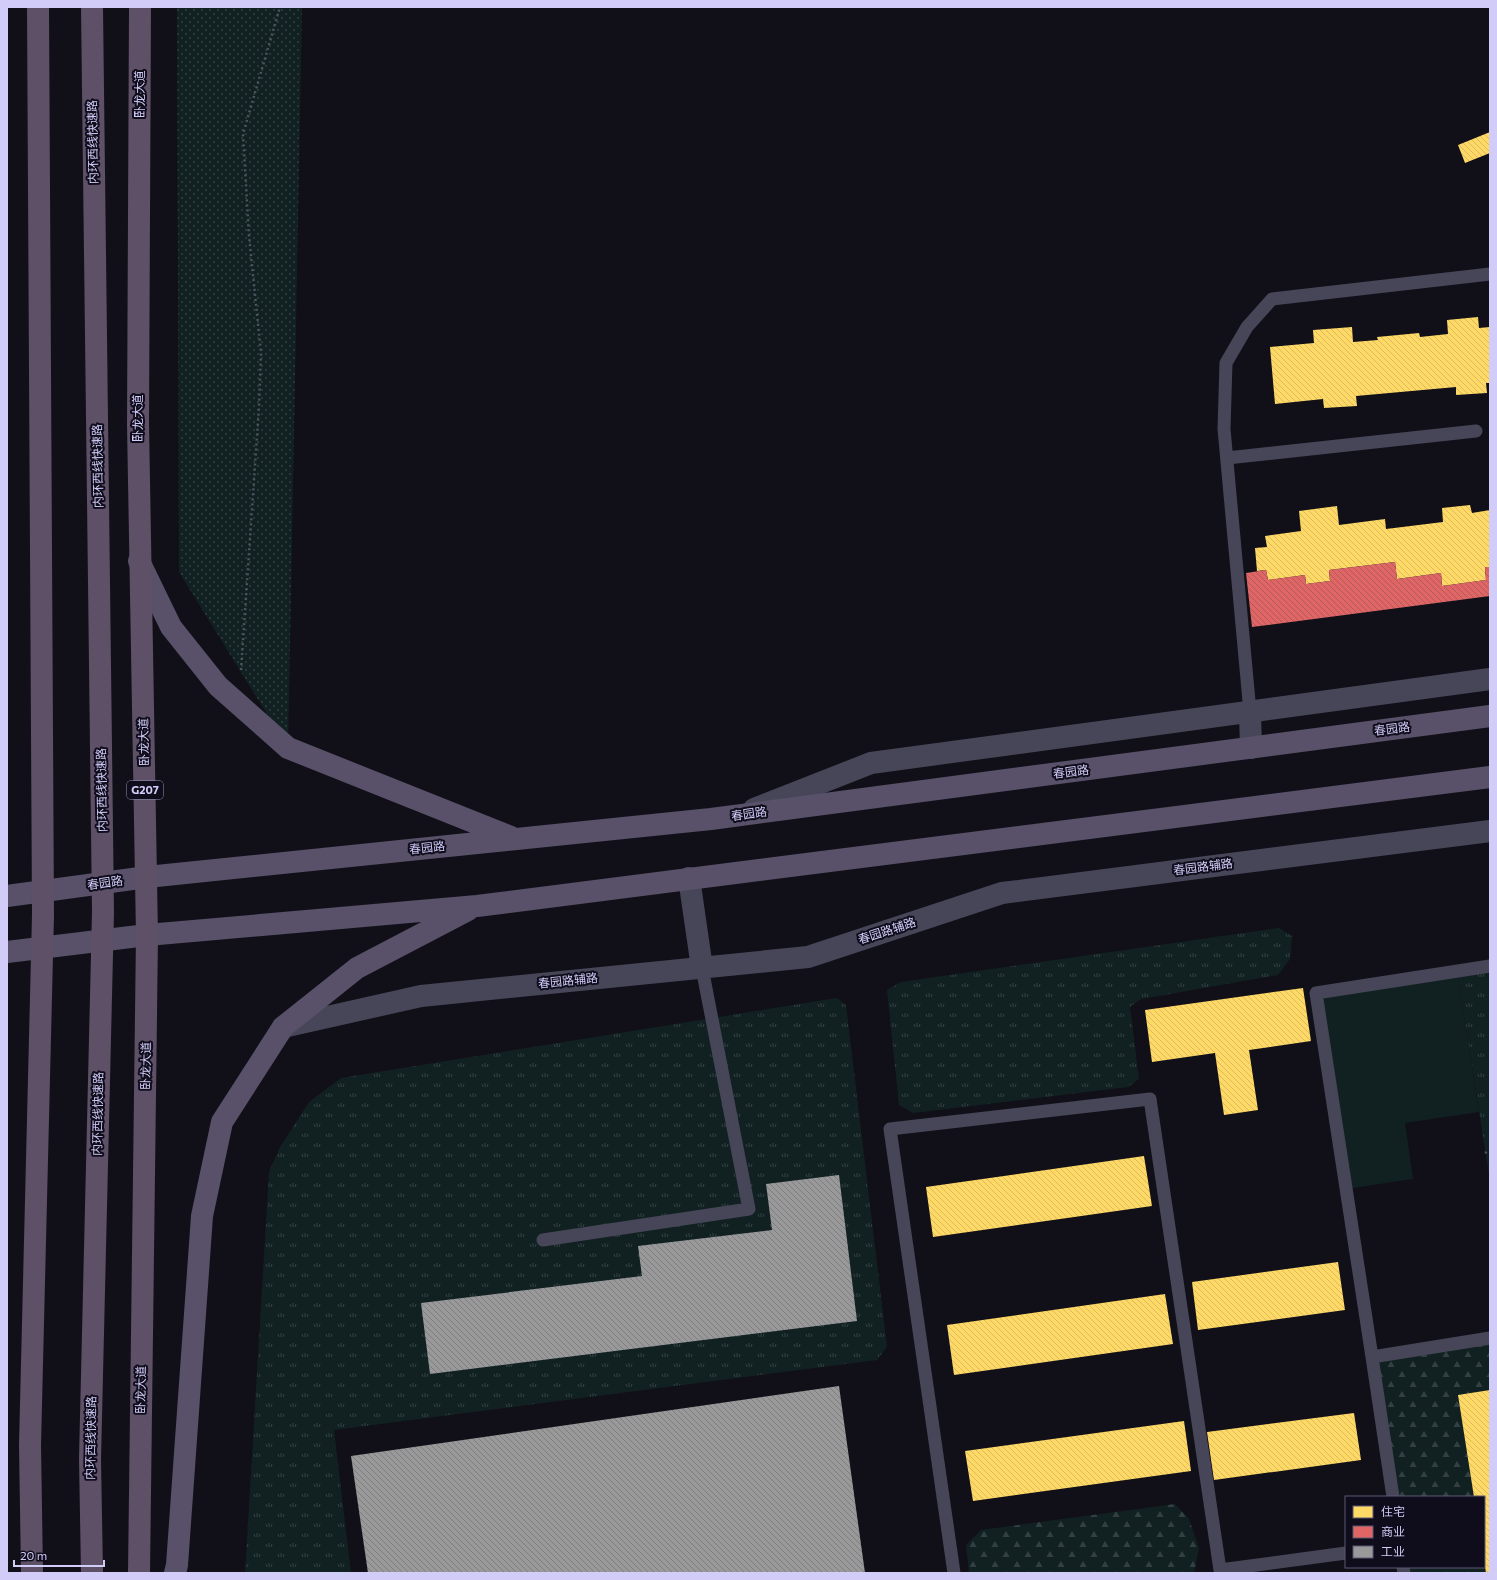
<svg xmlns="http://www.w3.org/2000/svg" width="1497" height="1580" font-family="Commissioner,'Noto Sans SC',sans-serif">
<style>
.grass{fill:url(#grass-tufts)}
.forest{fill:url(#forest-firs)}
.park{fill:url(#park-dots)}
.pitch{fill:#112122}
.homes{fill:url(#homes-back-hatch)}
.shops{fill:url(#shops-back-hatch)}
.industry{fill:url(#industry-back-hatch)}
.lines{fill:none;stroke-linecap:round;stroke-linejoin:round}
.path{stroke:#4a5660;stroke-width:2.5;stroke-dasharray:2 3;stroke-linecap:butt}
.service{stroke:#474658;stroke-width:13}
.tertiary{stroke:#474658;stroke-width:22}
.primary{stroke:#595069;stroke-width:22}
.trunk{stroke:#5e5066;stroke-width:22}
.trunk-bridge{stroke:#5e5066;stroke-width:22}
.labels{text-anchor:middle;stroke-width:4;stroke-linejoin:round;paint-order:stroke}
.shield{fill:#0f0d1b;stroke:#9893b6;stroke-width:1}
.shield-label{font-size:11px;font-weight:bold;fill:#d2ccf9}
.street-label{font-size:12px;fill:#d2ccf9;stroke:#0f0d1b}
</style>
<defs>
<pattern id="grass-tufts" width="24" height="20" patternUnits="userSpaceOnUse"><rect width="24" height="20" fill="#112122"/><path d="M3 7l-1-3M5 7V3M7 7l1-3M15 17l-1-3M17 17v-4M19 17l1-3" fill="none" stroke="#334043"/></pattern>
<pattern id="forest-firs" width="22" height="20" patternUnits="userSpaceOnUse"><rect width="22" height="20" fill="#112122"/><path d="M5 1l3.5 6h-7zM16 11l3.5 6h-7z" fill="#334043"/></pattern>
<pattern id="park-dots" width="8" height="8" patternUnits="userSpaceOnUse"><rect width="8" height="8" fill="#112122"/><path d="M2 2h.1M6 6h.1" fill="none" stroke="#334043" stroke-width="1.8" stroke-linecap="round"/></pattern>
<pattern id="homes-back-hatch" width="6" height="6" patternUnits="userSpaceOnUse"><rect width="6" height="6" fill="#ffd966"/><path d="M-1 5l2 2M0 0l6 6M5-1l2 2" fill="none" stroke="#d9ba61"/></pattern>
<pattern id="shops-back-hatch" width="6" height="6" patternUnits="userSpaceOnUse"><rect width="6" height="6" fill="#e06666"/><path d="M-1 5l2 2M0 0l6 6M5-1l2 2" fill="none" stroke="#b05a5e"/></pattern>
<pattern id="industry-back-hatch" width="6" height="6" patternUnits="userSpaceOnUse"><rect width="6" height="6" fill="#999"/><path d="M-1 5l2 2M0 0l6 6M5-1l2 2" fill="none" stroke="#7e7d82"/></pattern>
</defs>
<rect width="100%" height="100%" fill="#111018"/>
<!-- grass -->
<path class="grass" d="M1279,928L1292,936L1290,959L1278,975L1141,999L1130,1007L1139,1079L1128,1087L913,1113L899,1105L887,990L901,982Z
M1490,966V1181L1457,971Z
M837,998L846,1005L887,1347L877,1360L334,1430L351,1573H245L269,1172L280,1147L309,1102L341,1078Z"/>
<!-- forest -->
<path class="forest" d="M1490,1339V1573H1404L1403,1567H1484V1497H1393L1372,1357Z
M1175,1504L1189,1519L1199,1548L1194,1573H969L966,1545L981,1530Z"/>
<!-- park -->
<path class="park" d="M177,7H302L288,748L179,572Z"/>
<!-- pitch -->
<path class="pitch" d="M1457,971L1479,1112L1405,1123L1413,1179L1347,1189L1316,993Z"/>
<!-- homes -->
<path class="homes" d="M1490,132V153L1465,163L1458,145Z
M1478,317L1479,328L1490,327V383H1486L1487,393L1456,395V387L1356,396L1357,406L1324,408L1323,399L1275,404L1270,347L1314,343L1313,330L1352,327L1353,342L1378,340L1377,337L1419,333L1420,337L1448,334L1447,320Z
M1470,505L1472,513L1490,510V567H1485L1486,580L1442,586L1441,573L1397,579L1395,562L1329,570L1330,581L1306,584L1305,575L1268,580L1266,570L1257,571L1255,548L1267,547L1265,536L1301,531L1299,511L1337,506L1339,525L1385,519L1386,529L1443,522L1442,508Z
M1303,988L1311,1041L1249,1050L1258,1110L1224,1115L1215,1053L1152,1062L1145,1010Z
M1144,1156L1152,1206L933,1237L926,1187Z
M1338,1262L1345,1310L1198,1330L1192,1282Z
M1165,1294L1173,1344L954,1375L947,1325Z
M1490,1390V1573H1486L1484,1561V1497H1474L1458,1395Z
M1354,1413L1361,1460L1214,1480L1207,1432Z
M1184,1421L1191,1471L973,1501L965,1451Z"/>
<!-- shops -->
<path class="shops" d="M1395,562L1397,579L1441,573L1442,586L1486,580L1485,567H1490V596L1252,627L1246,573L1266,570L1268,580L1305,575L1306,584L1330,581L1329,570Z"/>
<!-- industry -->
<path class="industry" d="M839,1175L857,1321L430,1374L421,1303L642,1276L638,1246L772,1230L766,1184Z
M839,1386L865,1573H368L351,1456Z"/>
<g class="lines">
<!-- path -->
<path class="path" d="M241,670L259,407L261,353L249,236L243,134L280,7
M1485,1153L1490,1150"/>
<!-- service -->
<path class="service" d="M1227,458L1476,431
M1250,712L1224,429L1226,363L1247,327L1272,299L1490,274
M543,1240L749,1209L702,968
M1372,1357L1316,993L1490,966
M1393,1497L1372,1357L1490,1338
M1403,1567L1404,1573
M954,1573L890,1129L1150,1099L1220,1570L1346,1553"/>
<!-- tertiary -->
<path class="tertiary" d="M1250,712L1251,748
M754,809L871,763L1490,679
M689,878L702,968
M283,1027L421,996L808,957L1002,893L1490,831"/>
<!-- primary -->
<path class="primary" d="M139,561L171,627L218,686L288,748L511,837
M7,896L147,877L711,819L1490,716
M7,952L147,935L477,906L1490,777
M175,1573L177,1565L202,1216L222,1122L283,1027L357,968L468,910"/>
<!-- trunk -->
<path class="trunk" d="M139,1573L147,935L138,424L140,7"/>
<!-- trunk-bridge -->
<path class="trunk-bridge" d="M32,1573L30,1445L43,915L38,7
M92,1573L90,1459L103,912L92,7"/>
</g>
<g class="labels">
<!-- shield labels -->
<rect class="shield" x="127" y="781" width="36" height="18" rx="3"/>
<g class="shield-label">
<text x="145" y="794">G207</text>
</g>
<!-- street labels -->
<g class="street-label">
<text transform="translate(140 94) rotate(-90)" y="4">卧龙大道</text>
<text transform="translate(93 142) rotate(-91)" y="4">内环西线快速路</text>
<text transform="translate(138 418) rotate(-90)" y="4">卧龙大道</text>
<text transform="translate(98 466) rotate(-91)" y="4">内环西线快速路</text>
<text transform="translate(1392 729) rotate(-7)" y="4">春园路</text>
<text transform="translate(144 742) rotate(-91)" y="4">卧龙大道</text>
<text transform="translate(1071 772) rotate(-7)" y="4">春园路</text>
<text transform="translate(102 790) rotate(-91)" y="4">内环西线快速路</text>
<text transform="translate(749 814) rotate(-8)" y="4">春园路</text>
<text transform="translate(427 848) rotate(-6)" y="4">春园路</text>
<text transform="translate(1203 867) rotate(-7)" y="4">春园路辅路</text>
<text transform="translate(105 883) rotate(-8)" y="4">春园路</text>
<text transform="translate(887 931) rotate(-18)" y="4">春园路辅路</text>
<text transform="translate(568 981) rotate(-6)" y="4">春园路辅路</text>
<text transform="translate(146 1066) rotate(-89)" y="4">卧龙大道</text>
<text transform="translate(98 1114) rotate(-89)" y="4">内环西线快速路</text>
<text transform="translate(141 1390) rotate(-89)" y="4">卧龙大道</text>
<text transform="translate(91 1438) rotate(-89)" y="4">内环西线快速路</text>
</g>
</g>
<!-- border -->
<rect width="1497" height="1580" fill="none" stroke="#d2ccf9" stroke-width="16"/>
<!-- legend -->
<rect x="1345" y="1496" width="140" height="72" fill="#0f0d1b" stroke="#5d5974"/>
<rect x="1353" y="1506" width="20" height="12" fill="#ffd966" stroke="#5d5974"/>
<text x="1381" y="1516" font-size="12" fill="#d2ccf9">住宅</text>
<rect x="1353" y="1526" width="20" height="12" fill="#e06666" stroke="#5d5974"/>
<text x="1381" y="1536" font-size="12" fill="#d2ccf9">商业</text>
<rect x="1353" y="1546" width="20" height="12" fill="#999999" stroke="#5d5974"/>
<text x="1381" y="1556" font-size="12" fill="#d2ccf9">工业</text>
<!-- scale -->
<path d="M14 1560v6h90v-6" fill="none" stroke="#d2ccf9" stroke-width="2"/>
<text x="20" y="1560" font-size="12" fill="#d2ccf9" stroke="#0f0d1b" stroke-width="3" paint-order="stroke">20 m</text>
</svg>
